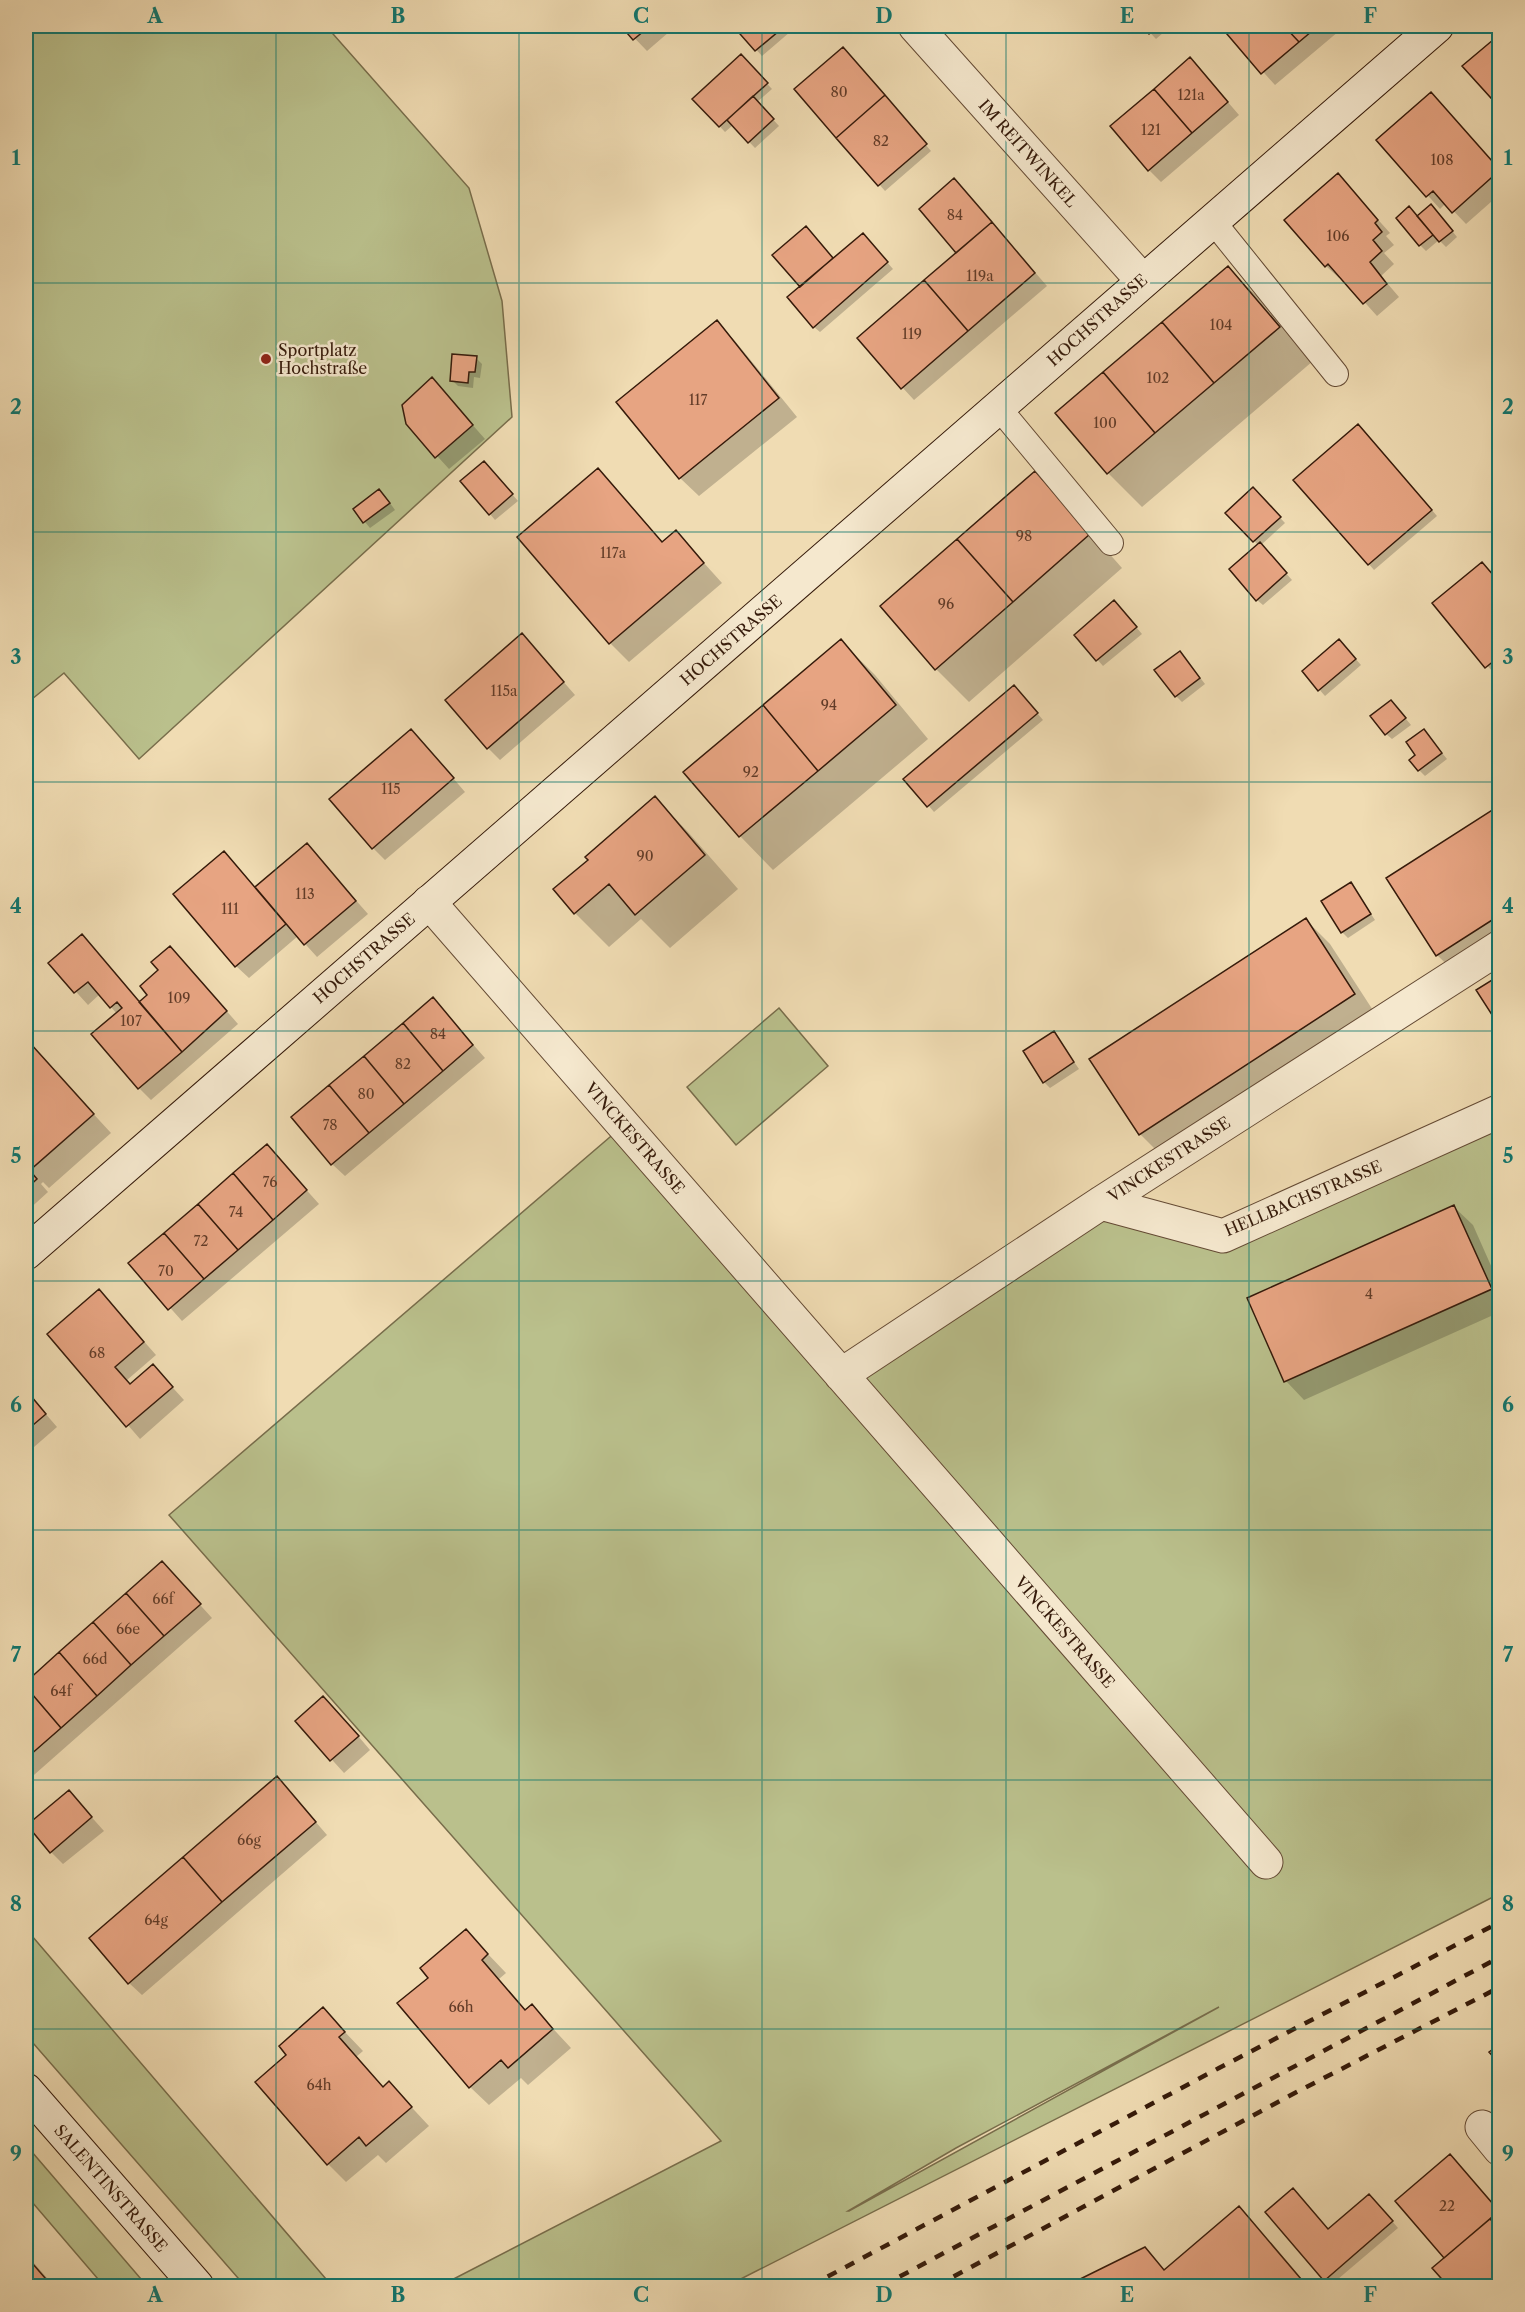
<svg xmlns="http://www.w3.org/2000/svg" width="1525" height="2312" font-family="'Libre Caslon Text',serif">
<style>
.green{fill:#bac08c;stroke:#786d4b;stroke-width:1.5;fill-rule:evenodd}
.shadow{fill:#0003}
.building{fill:#e7a482;stroke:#351a0a;stroke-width:1.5}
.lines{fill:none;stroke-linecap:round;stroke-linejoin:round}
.lane-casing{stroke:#644a34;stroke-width:26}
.street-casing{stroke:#644a34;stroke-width:35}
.secondary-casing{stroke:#351a0a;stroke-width:35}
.lane{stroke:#f5e8ce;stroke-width:24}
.street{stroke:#f5e8ce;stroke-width:33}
.secondary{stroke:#f5e8ce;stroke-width:33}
.rail{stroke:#351a0a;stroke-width:4.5;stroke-dasharray:10 10;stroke-linecap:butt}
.grid{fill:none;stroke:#0f766e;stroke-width:1.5;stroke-opacity:0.55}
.poi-dot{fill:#8f2418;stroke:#f5e8ce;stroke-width:2}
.labels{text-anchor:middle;stroke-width:5;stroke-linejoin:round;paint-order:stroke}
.number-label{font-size:14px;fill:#623c28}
.street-label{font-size:16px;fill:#351a0a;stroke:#f5e8ce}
.poi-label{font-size:16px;fill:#351a0a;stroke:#f5e8ce;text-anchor:start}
.neatline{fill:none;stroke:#0f766e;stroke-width:2}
.grid-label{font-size:20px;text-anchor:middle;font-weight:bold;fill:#0f766e}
</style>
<rect width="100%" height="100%" fill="#f0dcb3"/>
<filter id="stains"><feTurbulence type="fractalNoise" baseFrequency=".00333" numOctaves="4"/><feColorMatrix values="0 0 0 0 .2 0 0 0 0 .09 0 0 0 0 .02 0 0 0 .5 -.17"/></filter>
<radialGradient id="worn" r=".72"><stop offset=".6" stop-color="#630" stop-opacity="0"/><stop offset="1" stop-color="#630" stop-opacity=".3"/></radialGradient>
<!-- green -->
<path class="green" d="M26,26H326L469,188L502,301L512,417L139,759L64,673L26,704Z
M779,1008L828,1066L736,1145L687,1087Z
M1499,1111V1894L727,2286H440L721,2141L169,1515L624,1125L841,1375L1101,1203L1223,1236ZM1219,2007L849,2211H848L956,2148Z
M26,1929L332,2286H245L26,2035Z
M26,2145L147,2286H104L26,2195Z"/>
<!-- shadow -->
<path class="shadow" d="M623,26H676L647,51Z
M735,26H797L762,56Z
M1144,26H1171L1156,39Z
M1225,26H1345L1275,85L1223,27Z
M848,55L931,151L885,191L796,89Z
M741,56L772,89L757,102L779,126L755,148L733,125L725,132L694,99Z
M1202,72L1239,115L1161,182L1149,170Z
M1443,107L1500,171V194L1466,224L1446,203L1440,209L1378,140Z
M1338,175L1390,233L1386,236L1394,245L1384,253L1394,264L1381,276L1399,297L1377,316L1341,276L1339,278L1326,266L1287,220Z
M954,180L1047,286L914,400L902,387L958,253Z
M1437,212L1457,237L1446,247L1439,240L1426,251L1420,245L1418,217Z
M812,234L834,259L868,240L893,269L820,332L814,327L802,287Z
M1228,268L1262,301L1313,361L1142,507L1108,473L1057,413Z
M717,322L735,341L797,417L699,496L680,478Z
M476,358L482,364L480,378L474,377L473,388L458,386L452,380Z
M432,379L485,439L449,469L408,424Z
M1364,432L1437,516L1374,570L1296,480Z
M490,469L518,501L495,520L490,514Z
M598,470L664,543L676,532L722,583L629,662L610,643L519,537Z
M1253,489L1285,523L1261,545L1292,580L1263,605L1257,600L1258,545L1228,513Z
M385,496L395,510L370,528L355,510Z
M1068,507L1122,568L969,702L936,669Z
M1482,564L1500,582L1499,679L1434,604Z
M1120,608L1142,634L1103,666L1076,635Z
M841,641L875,675L928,739L773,870L740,836L685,772Z
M1345,647L1361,665L1325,696L1304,672Z
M534,648L575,695L500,760L488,748Z
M1185,658L1205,684L1182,702L1176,696Z
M1020,693L1043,720L934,812L906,779Z
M1397,708L1411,725L1392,739L1386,734Z
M1424,731L1447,759L1425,776L1419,770L1418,756Z
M423,743L465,792L385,860L373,848Z
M655,798L688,832L738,889L670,948L641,919L609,947L575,913L590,860Z
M1500,806V955L1462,979L1437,955Z
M307,845L368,914L317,957L298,936L249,978L236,966L224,853L256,888Z
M1351,884L1375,920L1348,938L1342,932Z
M1306,920L1330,944L1378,1018L1164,1158L1140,1134Z
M94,948L140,1003L182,960L238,1024L151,1100L139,1088L117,1014L100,994L88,1005L50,963Z
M433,999L485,1058L345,1176L332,1164Z
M1054,1033L1079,1069L1050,1088L1044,1082Z
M30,1045L111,1133L49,1188L43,1182L41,1184L48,1192L26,1212V1049Z
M267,1146L319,1204L182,1321L131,1264Z
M1454,1207L1473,1225L1500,1286V1312L1304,1400L1286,1381Z
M111,1304L156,1355L127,1380L131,1385L153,1366L184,1400L140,1439L49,1334Z
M26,1391L57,1427L26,1454Z
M162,1563L212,1618L26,1782V1683Z
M336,1710L370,1750L344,1773L297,1721Z
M289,1791L327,1835L142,1995L129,1983Z
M69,1792L104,1831L63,1864L51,1852Z
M466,1931L506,1973L499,1979L527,2011L532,2006L571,2048L528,2085L521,2078L489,2105L470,2087L430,1978Z
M323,2009L363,2051L356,2057L384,2088L389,2083L429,2126L386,2163L378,2155L346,2182L328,2164L288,2055Z
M1462,2168L1500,2212V2286H1450L1434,2269L1446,2258Z
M1375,2201L1398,2228L1331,2285L1325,2280L1329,2231Z
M1239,2208L1308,2286H1069L1144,2249L1165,2271Z
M26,2254L54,2286H26Z"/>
<!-- building -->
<path class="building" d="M621,26H650L633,40Z
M733,26H785L755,51Z
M1142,26H1159L1149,34Z
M1222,26H1284L1299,42L1261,74L1221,27Z
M1284,26H1318L1299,42Z
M1500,34V108L1462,66Z
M843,47L885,95L836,138L794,89Z
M741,54L768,83L719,127L692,99Z
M1190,57L1228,102L1192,133L1154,89Z
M1154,89L1192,133L1148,171L1110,126Z
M1431,92L1500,170L1452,213L1433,191L1426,197L1376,140Z
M885,95L927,144L878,186L836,138Z
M753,96L774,119L748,143L727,120Z
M1338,173L1378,220L1375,223L1382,232L1373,240L1382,251L1370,262L1387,284L1363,304L1328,264L1325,267L1284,220Z
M954,178L992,222L956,253L919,209Z
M1431,204L1453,231L1439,242L1417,216Z
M1409,206L1433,235L1419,246L1396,218Z
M992,222L1035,273L968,331L924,280Z
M806,226L833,258L800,287L772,255Z
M863,233L888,262L813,328L787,297Z
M1228,266L1280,327L1214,383L1162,322Z
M924,280L968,331L901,389L857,338Z
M717,320L779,398L679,479L616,402Z
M1162,322L1214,383L1155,433L1103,372Z
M452,354L477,356L475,372H469L468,383L450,381Z
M1103,372L1155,433L1107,474L1055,413Z
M432,377L473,425L435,458L406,424L402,405Z
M1358,424L1432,510L1368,565L1293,480Z
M484,461L513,494L489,515L460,481Z
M598,468L662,542L676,530L704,563L609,644L517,537Z
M1035,471L1090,534L1013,602L957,539Z
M1253,487L1281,517L1253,542L1225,513Z
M379,489L390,503L363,523L353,509Z
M957,539L1013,602L935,670L880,606Z
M1260,542L1287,573L1256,601L1229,569Z
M1482,562L1500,583V656L1485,668L1432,603Z
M1114,600L1137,627L1096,661L1074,635Z
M522,633L564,682L487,749L445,700Z
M841,639L896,705L818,771L763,705Z
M1339,639L1356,659L1318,691L1302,671Z
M1180,651L1200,678L1175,697L1154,670Z
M1014,685L1038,713L927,807L903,779Z
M1391,700L1406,718L1385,735L1370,716Z
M763,705L818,771L739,837L683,772Z
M411,729L454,778L372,849L329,799Z
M1424,729L1442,753L1418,771L1409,760L1415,755L1406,742Z
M655,796L705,855L635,915L609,884L574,914L553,889L588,860L585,857Z
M1500,805V915L1436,956L1386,878Z
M307,843L356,901L304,945L255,887Z
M224,851L286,924L235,967L173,894Z
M1351,882L1371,914L1341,933L1321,901Z
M1306,918L1355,994L1139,1135L1089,1059Z
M82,934L182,1052L138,1089L91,1034L122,1008L117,1002L110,1008L88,982L74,993L48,963Z
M170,946L227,1011L182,1052L139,1002L147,995L140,986L158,970L151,962Z
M1500,975V1019L1496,1021L1476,990Z
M433,997L473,1045L443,1071L403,1023Z
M403,1023L443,1071L404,1104L364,1056Z
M1054,1031L1074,1062L1043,1083L1023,1051Z
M30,1043L94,1114L29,1171L26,1166V1047Z
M364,1056L404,1104L369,1133L329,1085Z
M329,1085L369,1133L331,1165L291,1117Z
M267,1144L307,1190L273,1220L233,1173Z
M26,1166L37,1179L26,1189Z
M233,1173L273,1220L238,1250L198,1204Z
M198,1204L238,1250L204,1279L164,1233Z
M1454,1205L1492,1289L1284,1382L1247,1298Z
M164,1233L204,1279L168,1310L128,1263Z
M99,1289L144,1342L115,1367L130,1384L153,1364L173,1387L126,1427L47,1334Z
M26,1390L46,1414L26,1431Z
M162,1561L201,1604L164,1636L126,1593Z
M126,1593L164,1636L131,1665L93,1622Z
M93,1622L131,1665L97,1696L59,1652Z
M59,1652L97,1696L61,1728L26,1687V1682Z
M26,1687L61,1728L29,1756L26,1752Z
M323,1696L359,1736L330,1761L295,1721Z
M277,1776L316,1822L222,1902L183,1857Z
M69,1790L92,1817L50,1853L27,1825Z
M183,1857L222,1902L128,1984L89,1938Z
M466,1929L488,1954L482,1960L525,2010L532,2004L553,2029L508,2068L501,2060L469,2088L397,2003L428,1978L420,1968Z
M323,2007L345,2032L339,2037L383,2087L389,2081L412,2107L366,2146L359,2137L327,2165L255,2082L286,2055L279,2046Z
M1500,2044V2064L1489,2052Z
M1450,2154L1499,2211L1444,2258L1395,2201Z
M1293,2188L1328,2229L1369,2194L1393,2221L1324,2281L1265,2212Z
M1239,2206L1307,2286H1066L1145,2247L1164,2270Z
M1490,2219L1500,2229V2286H1448L1432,2268Z
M26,2256L52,2286H26Z"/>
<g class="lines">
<!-- lane casing -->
<g class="lane-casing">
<path id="lane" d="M1212,220L1336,374
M999,408L1111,543"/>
</g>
<!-- street casing -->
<g class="street-casing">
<path id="street" d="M915,26L1142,280
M429,902L1266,1862
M1101,1203L1223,1236L1500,1111
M841,1375L1101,1203L1500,947
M1482,2127L1500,2149"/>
</g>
<!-- secondary casing -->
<g class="secondary-casing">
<path id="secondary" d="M26,1253L1437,26
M26,2090L197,2286"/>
</g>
<!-- lane -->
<use href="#lane" class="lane"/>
<!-- street -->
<use href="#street" class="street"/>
<!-- secondary -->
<use href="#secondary" class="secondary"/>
<!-- rail -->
<path class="rail" d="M810,2286L1219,2068L1500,1922
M882,2286L1500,1957
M936,2286L1291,2095L1500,1987"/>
</g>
<!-- grid -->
<path class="grid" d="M276,26V2286M519,26V2286M762,26V2286M1006,26V2286M1249,26V2286M26,283H1500M26,532H1500M26,782H1500M26,1031H1500M26,1281H1500M26,1530H1500M26,1780H1500M26,2029H1500"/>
<!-- markers -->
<circle class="poi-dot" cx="266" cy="359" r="6"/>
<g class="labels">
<!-- number labels -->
<g class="number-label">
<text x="839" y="97">80</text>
<text x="1191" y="100">121a</text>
<text x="1151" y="135">121</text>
<text x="881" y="146">82</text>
<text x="1442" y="165">108</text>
<text x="955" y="220">84</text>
<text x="1338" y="241">106</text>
<text x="980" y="281">119a</text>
<text x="1221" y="330">104</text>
<text x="912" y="339">119</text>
<text x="1158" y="383">102</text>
<text x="698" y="405">117</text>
<text x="1105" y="428">100</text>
<text x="1024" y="541">98</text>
<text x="613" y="558">117a</text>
<text x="946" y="609">96</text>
<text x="504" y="696">115a</text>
<text x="829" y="710">94</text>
<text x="751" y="777">92</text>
<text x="391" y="794">115</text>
<text x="645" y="861">90</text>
<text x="305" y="899">113</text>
<text x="230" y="914">111</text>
<text x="179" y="1003">109</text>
<text x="131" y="1026">107</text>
<text x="438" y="1039">84</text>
<text x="403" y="1069">82</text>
<text x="366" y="1099">80</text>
<text x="330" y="1130">78</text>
<text x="270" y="1187">76</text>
<text x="236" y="1217">74</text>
<text x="201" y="1246">72</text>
<text x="166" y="1276">70</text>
<text x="1369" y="1299">4</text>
<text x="97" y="1358">68</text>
<text x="163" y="1604">66f</text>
<text x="128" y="1634">66e</text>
<text x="95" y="1664">66d</text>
<text x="61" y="1696">64f</text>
<text x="249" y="1845">66g</text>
<text x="156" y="1925">64g</text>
<text x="461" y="2012">66h</text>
<text x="319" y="2090">64h</text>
<text x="1447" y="2211">22</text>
</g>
<!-- street labels -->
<g class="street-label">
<text transform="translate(1028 153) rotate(48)" y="6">IM REITWINKEL</text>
<text transform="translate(1097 320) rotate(-42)" y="6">HOCHSTRASSE</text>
<text transform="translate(731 640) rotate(-41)" y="6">HOCHSTRASSE</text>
<text transform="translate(364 958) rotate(-41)" y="6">HOCHSTRASSE</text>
<text transform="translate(635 1138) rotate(49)" y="6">VINCKESTRASSE</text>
<text transform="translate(1169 1159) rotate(-33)" y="6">VINCKESTRASSE</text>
<text transform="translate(1303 1198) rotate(-23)" y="6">HELLBACHSTRASSE</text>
<text transform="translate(1065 1632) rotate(49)" y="6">VINCKESTRASSE</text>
<text transform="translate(111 2188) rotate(49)" y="6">SALENTINSTRASSE</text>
</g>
<!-- poi labels -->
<g class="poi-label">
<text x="278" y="356">Sportplatz<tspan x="278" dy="18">Hochstraße</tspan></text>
</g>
</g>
<!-- margin -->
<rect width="1525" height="2312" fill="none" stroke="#f0dcb3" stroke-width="66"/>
<rect x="33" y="33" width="1459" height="2246" class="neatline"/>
<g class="grid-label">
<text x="155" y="23">A</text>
<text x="398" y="23">B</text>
<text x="641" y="23">C</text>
<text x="884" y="23">D</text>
<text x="1127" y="23">E</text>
<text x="1370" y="23">F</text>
<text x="16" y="165">1</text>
<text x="1508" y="165">1</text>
<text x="16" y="414">2</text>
<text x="1508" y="414">2</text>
<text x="16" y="664">3</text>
<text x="1508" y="664">3</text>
<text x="16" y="913">4</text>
<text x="1508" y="913">4</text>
<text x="16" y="1163">5</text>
<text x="1508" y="1163">5</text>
<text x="16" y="1412">6</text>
<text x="1508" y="1412">6</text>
<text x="16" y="1662">7</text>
<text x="1508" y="1662">7</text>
<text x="16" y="1911">8</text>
<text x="1508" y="1911">8</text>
<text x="16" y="2161">9</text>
<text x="1508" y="2161">9</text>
<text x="155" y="2302">A</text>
<text x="398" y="2302">B</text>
<text x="641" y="2302">C</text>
<text x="884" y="2302">D</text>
<text x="1127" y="2302">E</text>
<text x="1370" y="2302">F</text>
</g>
<rect width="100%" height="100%" filter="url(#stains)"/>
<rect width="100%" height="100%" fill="url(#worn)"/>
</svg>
